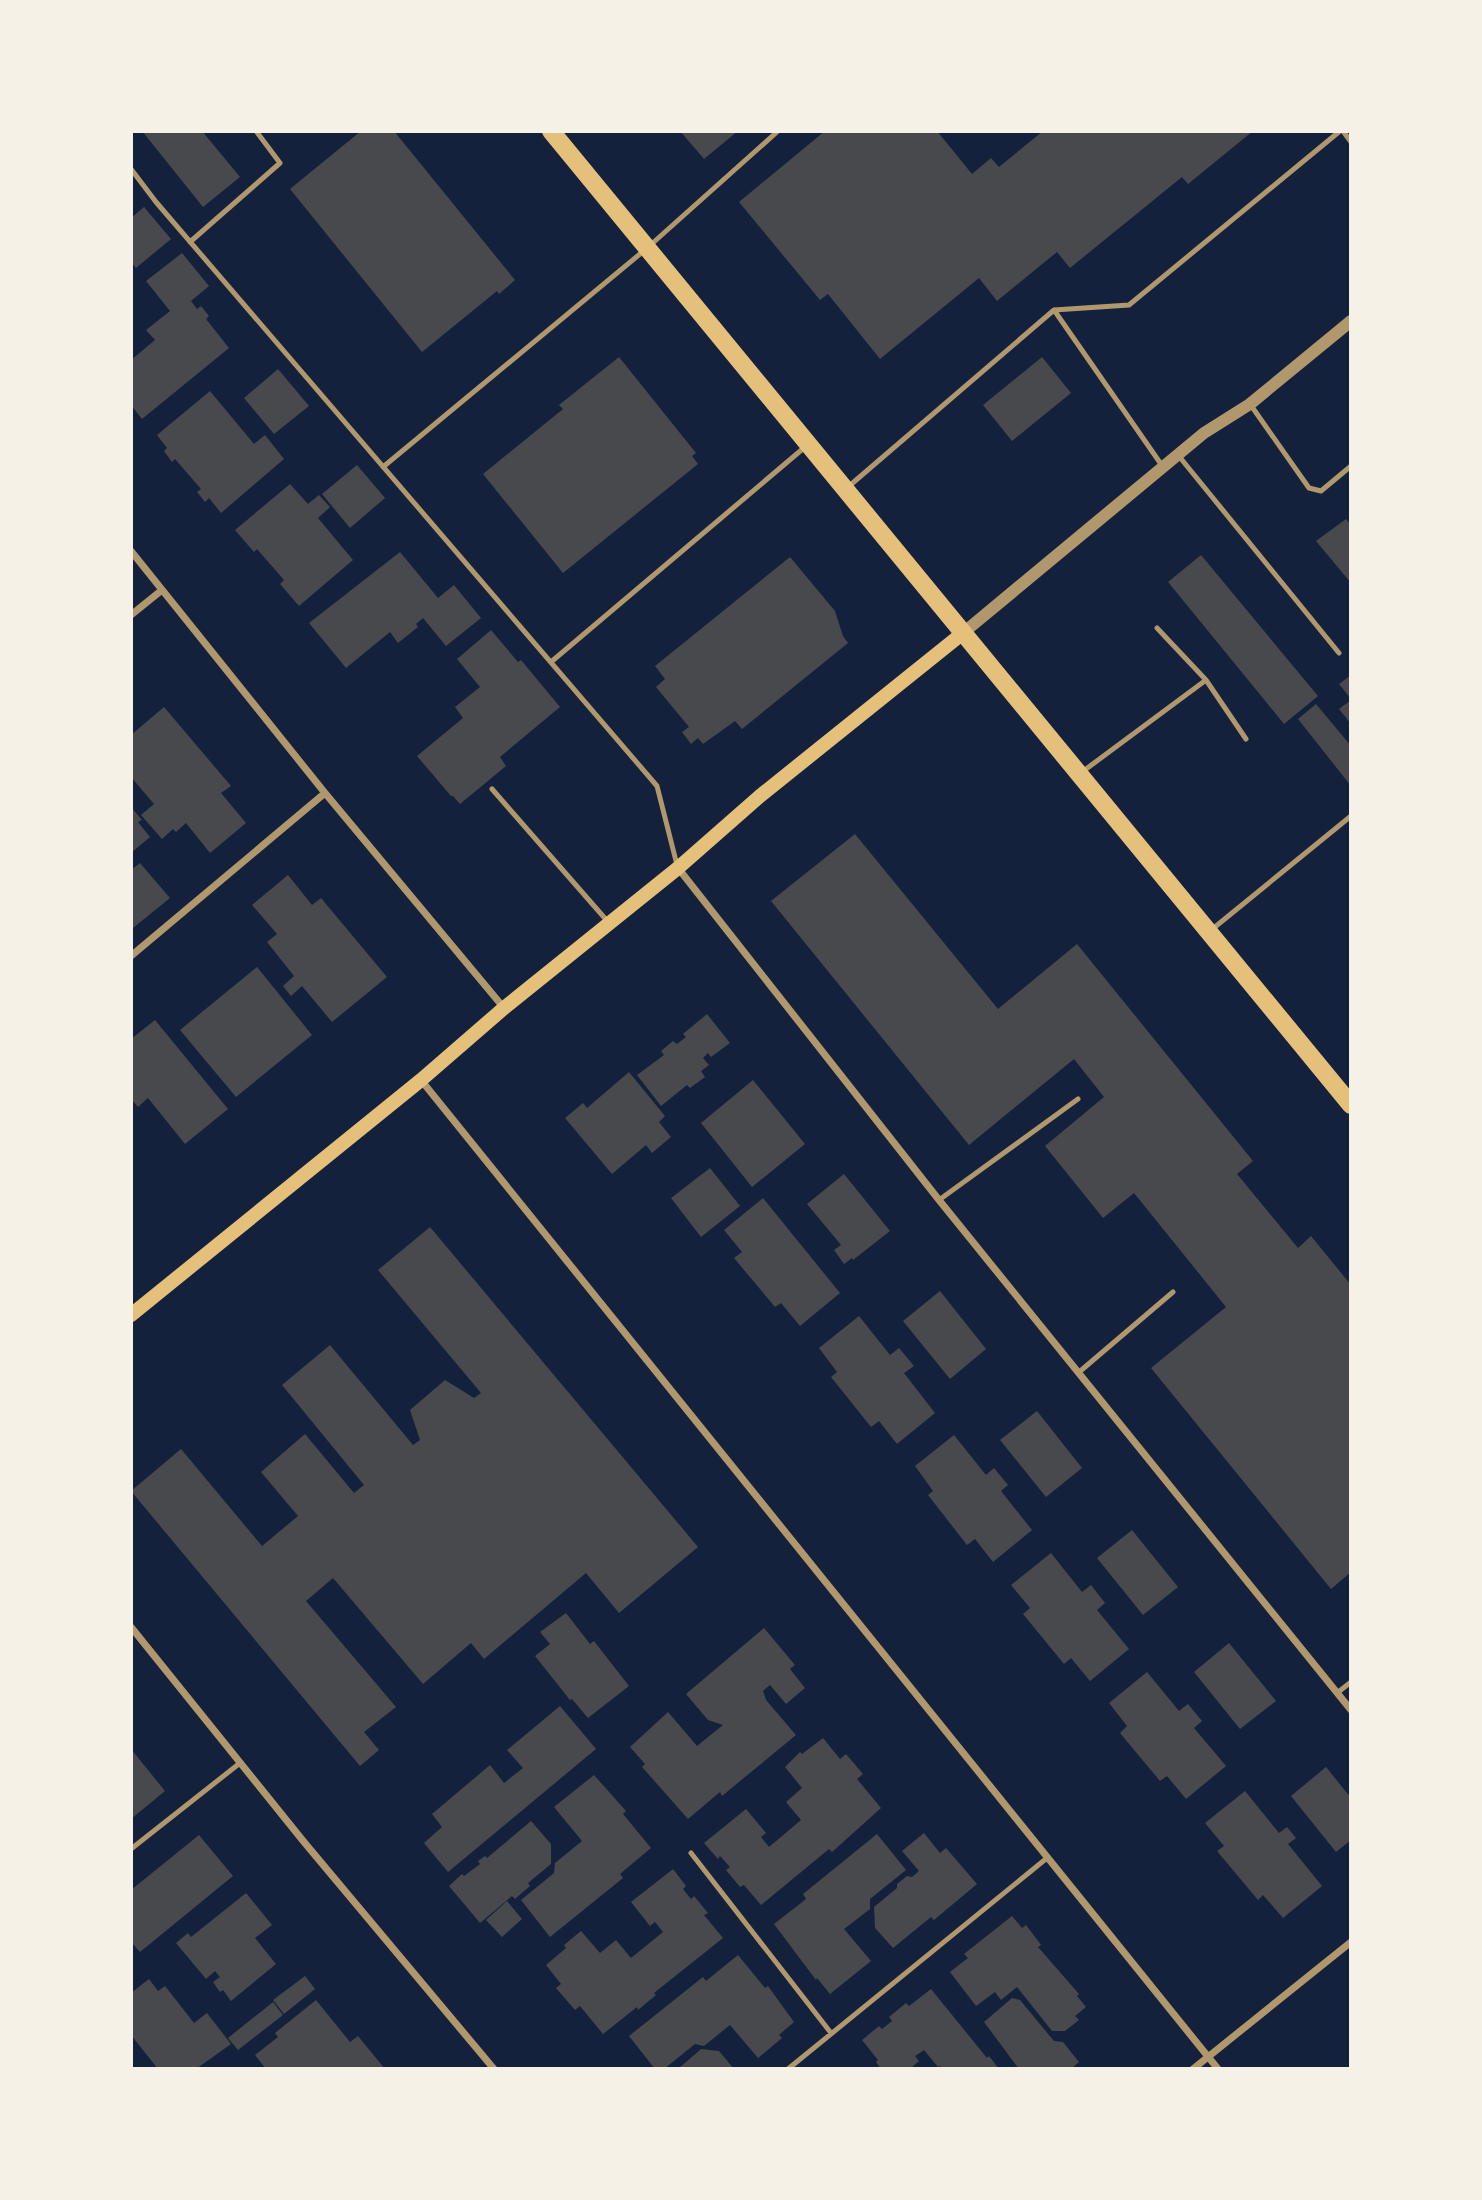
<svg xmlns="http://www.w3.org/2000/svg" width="1482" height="2200" font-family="Signika,sans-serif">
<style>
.building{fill:#48494c}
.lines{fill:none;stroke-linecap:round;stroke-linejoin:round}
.service{stroke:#b1986c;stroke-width:5}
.minor{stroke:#b1986c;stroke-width:7}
.tertiary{stroke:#b1986c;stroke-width:12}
.secondary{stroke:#e5c07b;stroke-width:14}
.primary{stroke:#e5c07b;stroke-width:18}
</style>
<rect width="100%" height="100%" fill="#14213d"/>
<!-- building -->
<path class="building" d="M142,131H202L240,177L203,207Z
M361,131H394L515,280L499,294L497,291L422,352L290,189Z
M680,131H738L704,159Z
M825,131H937L972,174L991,158L999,167L1043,131H1253L1188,184L1182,177L1070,268L1057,252L997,301L979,278L880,359L828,294L820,300L739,202Z
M144,207L171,239L136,268L131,262V218Z
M182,253L209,286L191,301L197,309L201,306L209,316L206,319L229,348L142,419L131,405V360L155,340L146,330L170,311L146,281Z
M619,357L696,453L692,456L698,464L563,573L483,474L563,409L559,405Z
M1042,357L1071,393L1012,441L983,405Z
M278,369L309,406L274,434L244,398Z
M210,391L254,444L265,435L284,459L221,513L209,498L205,502L197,492L201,489L175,459L172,462L164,451L167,448L157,435Z
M357,465L385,498L350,528L322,494Z
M290,484L308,504L319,495L330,507L318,518L353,560L299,606L280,584L284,580L257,549L254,552L235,530Z
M1346,519L1351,525V583L1316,541Z
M400,552L438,598L454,585L481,618L446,646L423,618L416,624L418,627L398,643L390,632L346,668L309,623Z
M1201,555L1318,696L1284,724L1168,582Z
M790,557L835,611L843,636L848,643L742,729L735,721L703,744L698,738L691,744L682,732L689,727L656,687L665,679L655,666Z
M491,630L518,662L521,660L560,707L500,757L506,766L460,804L453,796H451L417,756L463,718L455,707L480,687L457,659Z
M1351,675V699L1339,684Z
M1351,700V724L1339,709Z
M1316,704L1351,746V786L1298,719Z
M164,707L231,786L221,793L246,823L210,853L186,823L176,832L173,829L162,839L141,815L154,804L131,777V735Z
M131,807L142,820L138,822L150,837L131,853Z
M855,834L998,1009L1077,944L1253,1161L1237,1174L1298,1248L1311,1236L1351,1285V1572L1331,1589L1151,1368L1226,1307L1134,1193L1103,1218L1045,1146L1104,1097L1074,1059L969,1145L771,901Z
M140,863L170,898L133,928L131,926V870Z
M288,875L312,905L321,898L387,977L332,1022L302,986L291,996L283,986L294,976L267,942L277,934L252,905Z
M257,967L312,1035L236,1097L180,1030Z
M707,1014L730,1043L711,1057L708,1053L703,1058L709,1065L701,1071L705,1077L690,1088L687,1085L661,1106L637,1075L664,1055L661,1051L673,1041L677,1044L686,1037L683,1034Z
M155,1020L228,1109L185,1144L148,1098L138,1107L131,1099V1039Z
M629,1072L665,1116L659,1122L671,1137L652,1153L646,1145L612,1174L565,1118L583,1103L587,1108Z
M753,1080L805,1144L752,1187L701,1123Z
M710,1168L740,1206L701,1237L671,1198Z
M844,1174L890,1231L853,1260L852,1258L844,1264L834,1250L841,1245L807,1204Z
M763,1198L840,1293L800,1326L781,1303L775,1307L734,1258L742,1252L724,1230Z
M430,1227L698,1547L619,1613L586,1573L484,1659L471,1643L423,1684L333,1578L306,1601L396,1707L364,1732L379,1750L360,1766L131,1491L181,1449L262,1546L298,1516L261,1472L305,1434L354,1493L364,1485L282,1385L330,1345L413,1445L420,1440L410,1410L445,1380L474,1398L481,1393L378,1270Z
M940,1291L986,1349L950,1379L903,1321Z
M859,1316L890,1355L899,1348L914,1366L904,1373L935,1413L897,1444L879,1421L871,1427L831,1377L837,1372L819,1348Z
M1037,1411L1082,1468L1046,1497L1000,1440Z
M954,1435L986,1475L994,1468L1008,1485L1001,1491L1032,1530L993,1562L975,1539L967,1545L928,1495L933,1491L915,1466Z
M1132,1530L1178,1587L1143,1615L1097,1558Z
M1051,1553L1082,1592L1091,1585L1105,1603L1097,1610L1129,1649L1090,1681L1071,1658L1064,1664L1023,1614L1030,1608L1011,1585Z
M566,1613L590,1644L594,1641L629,1686L588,1718L572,1699L570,1700L535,1656L550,1644L540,1632Z
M764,1628L795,1665L790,1669L805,1688L786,1704L770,1685L763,1691L766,1700L796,1735L722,1796L720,1792L688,1819L642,1767L645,1764L630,1747L668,1712L697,1746L723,1725L708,1720L686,1694Z
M1229,1643L1276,1701L1240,1729L1194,1672Z
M1147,1672L1179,1711L1188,1704L1202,1721L1194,1728L1226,1766L1186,1799L1167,1776L1160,1781L1120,1733L1127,1726L1109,1703Z
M560,1706L596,1749L448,1872L424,1843L442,1827L432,1814L490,1765L504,1783L523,1768L507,1750Z
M823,1738L840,1759L846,1754L863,1774L857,1779L881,1808L832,1852L829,1849L761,1905L744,1885L740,1887L726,1870L730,1867L720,1856L718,1859L704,1843L746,1809L766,1833L761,1837L769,1847L801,1820L786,1802L802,1788L785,1767L800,1752L802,1754Z
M131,1749L165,1791L131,1819Z
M1326,1767L1351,1798V1840L1336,1852L1291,1796Z
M594,1775L626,1811L623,1814L651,1848L620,1874L623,1878L550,1937L521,1900L554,1873L555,1863L582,1841L554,1807Z
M1245,1791L1279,1833L1287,1827L1296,1838L1288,1844L1322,1886L1283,1918L1263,1895L1258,1900L1217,1851L1224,1846L1205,1823Z
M531,1821L551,1844V1864L528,1883L530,1886L515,1899L512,1896L480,1923L449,1886L462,1874L464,1876L480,1864L478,1861L485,1856L487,1858Z
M924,1833L940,1853L946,1848L977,1884L934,1920L931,1917L893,1948L875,1928L874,1907L897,1888V1884L907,1876L912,1877L919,1871L902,1851Z
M877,1834L906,1870L870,1899V1909L844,1929L871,1961L830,1994L817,1978L816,1980L774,1924L806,1899L803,1894Z
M199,1835L233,1876L140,1952L131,1942V1890Z
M673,1869L686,1886L683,1889L691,1899L694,1896L708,1913L704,1915L723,1938L654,1993L656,1995L638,2010L637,2007L603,2034L580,2006L575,2010L556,1988L561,1984L546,1965L566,1948L564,1945L581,1931L600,1953L616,1940L631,1958L663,1932L655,1922L650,1926L631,1902Z
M246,1893L272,1925L255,1938L276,1964L231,2001L223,1990L220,1992L213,1982L220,1977L215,1971L206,1979L176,1943L188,1933L191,1937Z
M507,1901L522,1919L502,1937L486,1920Z
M1012,1916L1022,1928L1026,1925L1041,1945L1038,1947L1079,1994L1077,1996L1086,2007L1075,2016L1079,2020L1065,2031H1052L1017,1987L1001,2000L995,1992L976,2006L950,1972L968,1958L964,1954Z
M738,1955L765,1988L768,1986L794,2022L779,2035L782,2038L758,2058L730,2025L704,2046L695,2044L664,2069H655L629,2036L703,1977L706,1981Z
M305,1976L315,1989L284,2014L273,2000Z
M149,1979L158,1991L165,1986L194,2023L207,2013L231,2044L196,2069H158L131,2035V1993Z
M931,1989L987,2058L989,2056L999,2069H943L940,2066L938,2067L924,2050L915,2056L919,2061L910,2069H881L876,2062L878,2060L862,2040L879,2026L882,2029L892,2021L889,2017L906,2003L909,2006Z
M1012,1998L1020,2000L1054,2041L1063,2042L1079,2062L1071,2069H1019L984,2022Z
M316,2000L350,2042L358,2036L385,2069H266L255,2055L278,2037L275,2033Z
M273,2002L283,2015L238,2050L228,2038Z
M701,2049L719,2051L734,2069H678Z"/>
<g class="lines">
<!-- service -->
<path class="service" d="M1343,131L1351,142
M131,169L156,202L657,786L677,865
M190,242L280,163L256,131
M1054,310L1163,467
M1250,404L1309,488L1321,491L1351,466
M1178,455L1339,653
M383,467L646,249L778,131
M848,487L1054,310L1129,305L1340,131
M1157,628L1206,680L1246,739
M551,662L805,447
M1082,772L1206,680
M492,789L609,923
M1210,931L1351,816
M939,1200L1078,1099
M1078,1373L1173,1292
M1337,1693L1351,1682
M131,1849L240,1763
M691,1853L831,2033
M788,2069L1047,1858"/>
<!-- minor -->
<path class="minor" d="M131,551L325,793L504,1008
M131,615L162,590
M678,868L939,1200L1351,1710
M131,956L325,793
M421,1080L1218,2069
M131,1627L304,1842L494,2069
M1193,2069L1351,1942"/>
<!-- tertiary -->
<path class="tertiary" d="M963,633L1204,433L1250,404L1351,321"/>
<!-- secondary -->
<path class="secondary" d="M131,1315L421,1080L504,1008L678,868L760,796L963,633"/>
<!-- primary -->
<path class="primary" d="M551,131L1351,1105"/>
</g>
<!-- border -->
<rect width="1482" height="2200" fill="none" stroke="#f6f1e7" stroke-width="266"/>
</svg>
